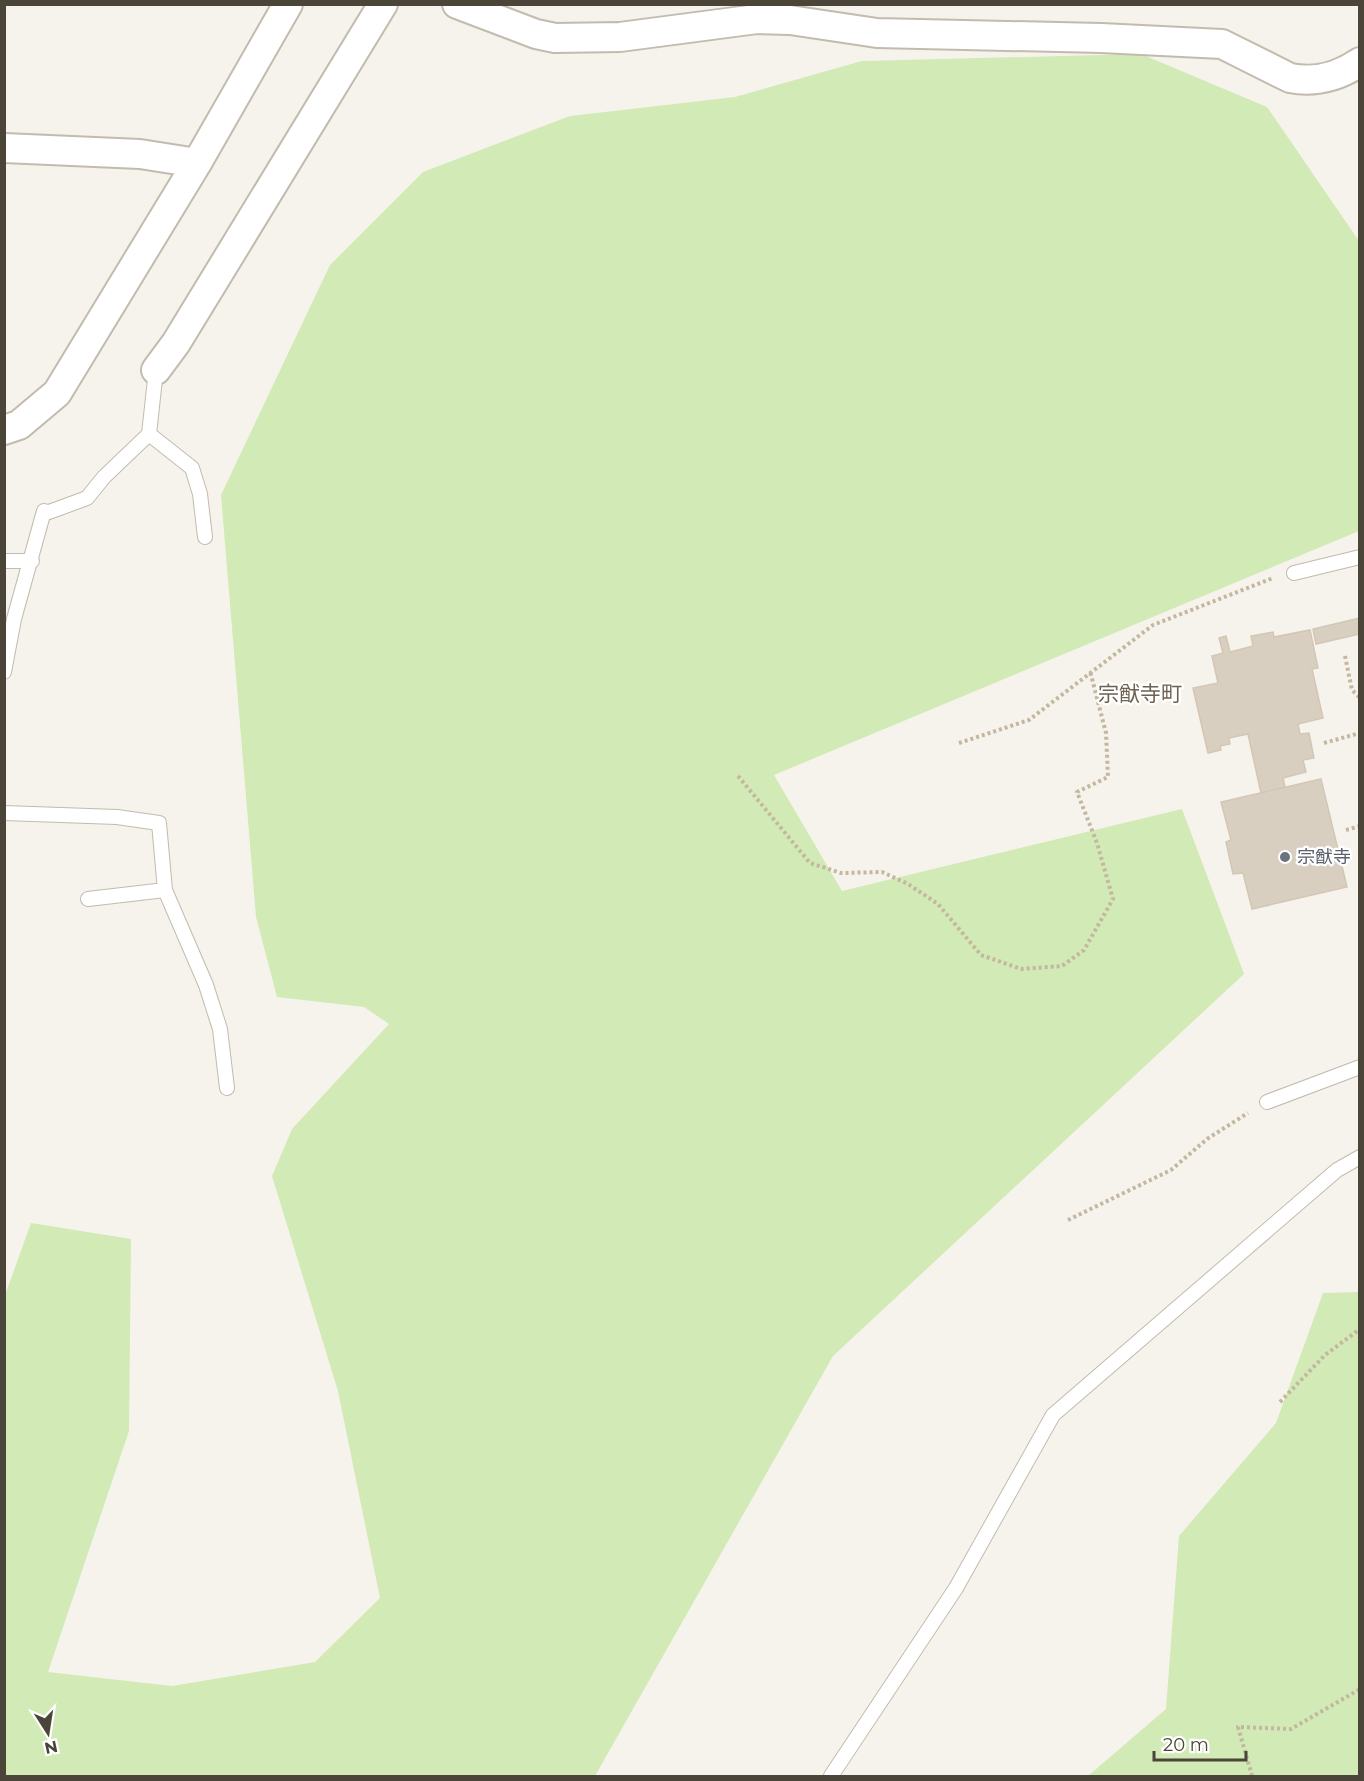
<svg xmlns="http://www.w3.org/2000/svg" width="1364" height="1781" font-family="Montserrat,'Noto Sans JP',sans-serif">
<style>
.green{fill:#d2eab5}
.building{fill:#d8cfc1;stroke:#d3c7b4;stroke-width:1.5}
.lines{fill:none;stroke-linecap:round;stroke-linejoin:round}
.service-casing{stroke:#c2bbae;stroke-width:16}
.minor-casing{stroke:#c2bbae;stroke-width:32}
.path{stroke:#c4b79f;stroke-width:4;stroke-dasharray:3 3;stroke-linecap:butt}
.service{stroke:#fff;stroke-width:14}
.minor{stroke:#fff;stroke-width:28}
.worship-dot{fill:#6b7280;stroke:#fff;stroke-width:2}
.labels{text-anchor:middle;stroke-width:4.5;stroke-linejoin:round;paint-order:stroke}
.worship-label{font-size:18px;fill:#5b616d;stroke:#fff;text-anchor:start}
.quarter-label{font-size:21px;fill:#6e6250;stroke:#fff}
</style>
<rect width="100%" height="100%" fill="#f6f3ec"/>
<!-- green -->
<path class="green" d="M1141,54L1267,107L1359,241V531L774,775L842,891L1182,809L1244,974L833,1356L595,1776H5L4,1298L31,1223L131,1239L129,1431L48,1672L172,1686L315,1662L380,1598L338,1391L272,1176L292,1129L389,1024L364,1007L277,997L256,917L221,495L330,265L423,172L570,116L735,97L862,61Z
M1359,1292V1776H1088L1166,1709L1179,1536L1276,1423L1323,1293Z"/>
<!-- building -->
<path class="building" d="M1360,618V634L1316,644L1313,629Z
M1310,630L1318,668L1312,669L1323,718L1298,724L1300,734L1309,733L1314,758L1303,760L1306,772L1283,778L1285,787L1261,793L1248,734L1229,738L1230,744L1220,746L1221,750L1208,753L1193,688L1218,683L1212,656L1223,653L1219,638L1226,636L1230,652L1253,646L1251,636L1273,632L1274,637Z
M1321,779L1347,887L1252,909L1243,873L1233,874L1226,842L1231,840L1221,802Z"/>
<g class="lines">
<!-- service casing -->
<g class="service-casing">
<path id="service" d="M149,434L192,468L200,494L205,537
M4,561H32
M1294,573L1360,557
M4,672L14,619L44,511L49,512L87,498L104,477L149,434L156,370
M4,813L117,817L159,823L165,890L206,985L220,1029L227,1088
M88,899L165,890
M1267,1102L1360,1067
M831,1776L956,1588L1053,1415L1337,1170L1360,1157"/>
</g>
<!-- minor casing -->
<g class="minor-casing">
<path id="minor" d="M457,4L536,34L555,38L620,37L757,19L790,20L877,33L1101,38L1222,44L1290,78C1316,83 1338,77 1360,62
M4,148L140,154L197,163
M156,370L176,343L383,4
M4,430L19,425L57,393L197,163L288,4"/>
</g>
<!-- path -->
<path class="path" d="M1345,656L1352,690L1360,698
M959,743L1029,720L1153,625L1273,578
M1324,743L1360,733
M738,776L810,863L841,873L882,872L908,884L938,904L981,955L1021,969L1062,966L1084,950L1113,899L1097,843L1077,792L1108,777L1106,733L1090,671
M1346,830L1360,826
M1068,1220L1171,1170L1207,1139L1248,1113
M1280,1402L1325,1355L1360,1329
M1252,1776L1238,1727L1291,1729L1360,1689"/>
<!-- service -->
<use href="#service" class="service"/>
<!-- minor -->
<use href="#minor" class="minor"/>
</g>
<!-- markers -->
<circle class="worship-dot" cx="1285" cy="857" r="6"/>
<g class="labels">
<!-- worship labels -->
<g class="worship-label">
<text x="1297" y="863">宗猷寺</text>
</g>
<!-- quarter labels -->
<g class="quarter-label">
<text x="1140" y="701">宗猷寺町</text>
</g>
</g>
<!-- border -->
<rect width="1364" height="1781" fill="none" stroke="#4b4439" stroke-width="12"/>
<!-- north arrow -->
<g transform="translate(48 1733) rotate(168)" stroke="#ffffff" stroke-width="4.5" paint-order="stroke">
<path d="M0-4.5L10 22L0 15L-10 22Z" fill="#4b4439"/>
<text y="-9" font-size="16" font-weight="bold" text-anchor="middle" fill="#4b4439">N</text>
</g>
<!-- scale -->
<path d="M1154 1751v9h92v-9" fill="none" stroke="#4b4439" stroke-width="3"/>
<text x="1163" y="1751" font-size="18" fill="#4b4439" stroke="#ffffff" stroke-width="4.5" paint-order="stroke">20 m</text>
</svg>
